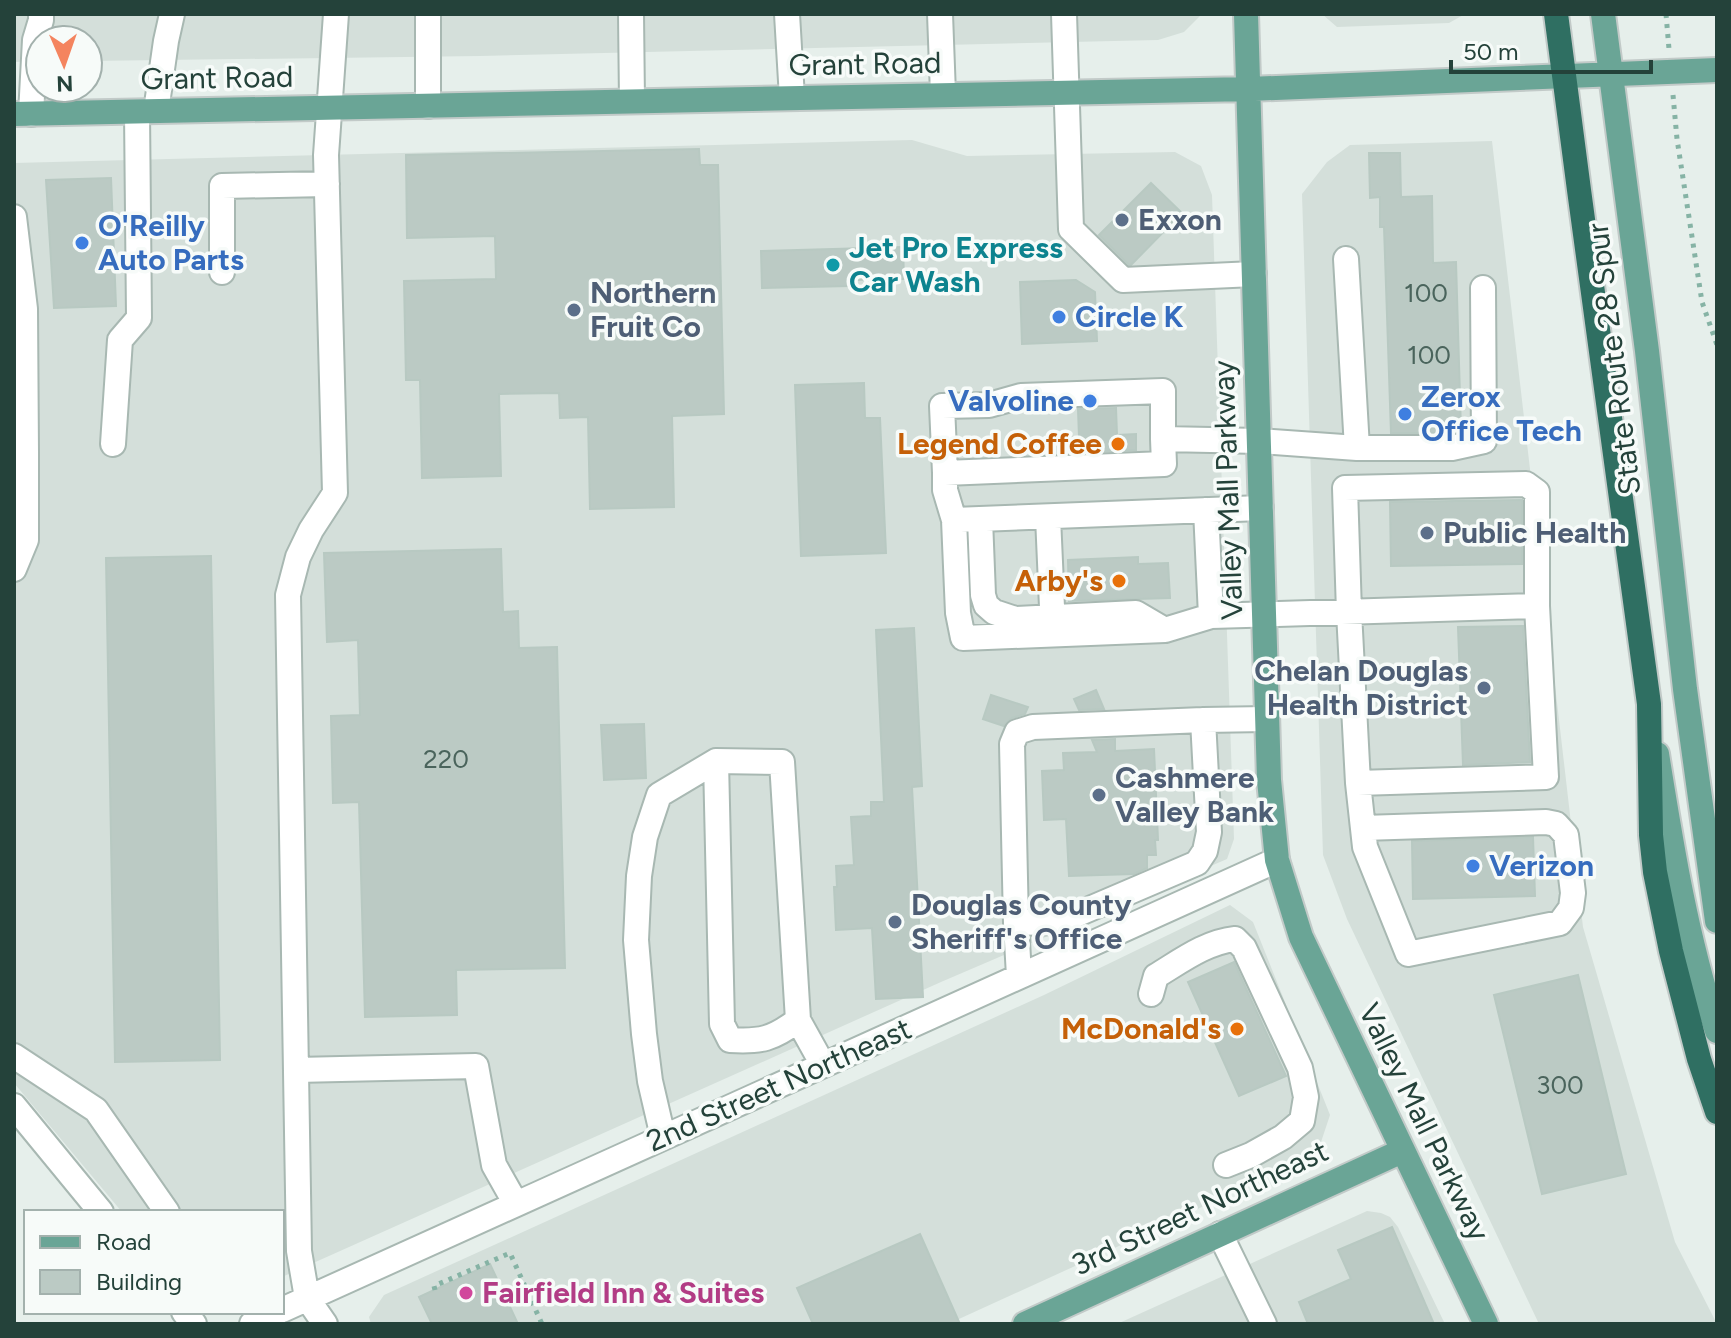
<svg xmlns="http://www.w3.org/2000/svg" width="1731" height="1338" font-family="Figtree,sans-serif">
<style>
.built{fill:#d4dfda}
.building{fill:#bbcac4;stroke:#b8c9c2;stroke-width:2}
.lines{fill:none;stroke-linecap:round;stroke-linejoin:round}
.minor-casing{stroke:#a8b8b2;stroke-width:28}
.major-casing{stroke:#c2cac8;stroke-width:28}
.highway-casing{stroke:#c2cac8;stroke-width:28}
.path{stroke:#86b3a5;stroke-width:5;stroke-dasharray:4 6;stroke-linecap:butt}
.minor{stroke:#fff;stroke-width:24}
.major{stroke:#6aa596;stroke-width:24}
.highway{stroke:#2f6f62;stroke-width:24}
.service-dot{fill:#5c6f8a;stroke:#f7fbf9;stroke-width:3}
.shop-dot{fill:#3f7fe0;stroke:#f7fbf9;stroke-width:3}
.culture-dot{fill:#0f9aa8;stroke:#f7fbf9;stroke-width:3}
.food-dot{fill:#e8710a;stroke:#f7fbf9;stroke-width:3}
.hotel-dot{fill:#d1479c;stroke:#f7fbf9;stroke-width:3}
.labels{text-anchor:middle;stroke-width:7;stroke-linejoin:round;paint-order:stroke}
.number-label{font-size:26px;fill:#4a645c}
.street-label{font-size:30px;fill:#24423a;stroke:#f7fbf9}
.service-label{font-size:30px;font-weight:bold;fill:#4e5e75;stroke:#f7fbf9;text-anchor:start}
.shop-label{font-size:30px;font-weight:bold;fill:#366cbe;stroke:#f7fbf9;text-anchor:start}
.culture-label{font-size:30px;font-weight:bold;fill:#0d838f;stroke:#f7fbf9;text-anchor:start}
.food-label{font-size:30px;font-weight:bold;fill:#c56008;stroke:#f7fbf9;text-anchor:end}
.hotel-label{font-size:30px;font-weight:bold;fill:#b23c85;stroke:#f7fbf9;text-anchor:start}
</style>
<rect width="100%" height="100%" fill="#e6efeb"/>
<!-- built -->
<path class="built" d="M14,14H1202L1184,32L1158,40L480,56L88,61V40H40V61L14,62Z
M1322,14H1465L1449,23L1337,27Z
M912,140L967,156L1175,152L1201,166L1212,195L1234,839L1227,859L941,982L282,1277V1212H122L14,1083V163Z
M1492,141L1583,927L1675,1242L1717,1324H1539L1347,919L1323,855L1302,194L1327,162L1350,145Z
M1230,905L1253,922L1330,1115L1318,1151L1154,1230L948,1324H371L369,1317L384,1295L1044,995Z
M1367,1211L1381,1213L1390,1217L1398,1227L1445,1324H1117Z"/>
<!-- building -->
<path class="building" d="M699,149L700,165H718L724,414L672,416L674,507L590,509L588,417L560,418L559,393L499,394L501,476L422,478L420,380H406L404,281L496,279L495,236L407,238L406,155Z
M1369,153H1400L1401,197L1432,196L1433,263L1456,262L1461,431L1450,433H1391L1384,227H1380V197L1370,198Z
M111,178L116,306L54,308L46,180Z
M1151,183L1182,213L1131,265H1129L1099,235Z
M903,247L904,279L849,280V286L762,288L761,251Z
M1076,280L1095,292L1097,341L1022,344L1020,282Z
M864,383L865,418H880L886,553L801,556L795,385Z
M1116,408L1117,435L1136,434V450L1071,453L1070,437H1079L1078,409Z
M1522,500V564L1391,566L1390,502Z
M501,549L503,612L518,611L519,648L557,647L565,968L456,970L457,1015L365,1017L359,802L333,803L331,716L360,715L358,640L327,642L324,553Z
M211,556L220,1060L115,1062L106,558Z
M1138,557V564L1168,563L1170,598L1069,601L1068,560Z
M1523,626L1530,762L1463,765L1458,627Z
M914,628L922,786L912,787L923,997L876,999L872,928L836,930L834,887H837L836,866L854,865L851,817L871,816V802H884L876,630Z
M1096,690L1104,709L1079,710L1074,699Z
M991,695L1028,707L1025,714L1012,718L1004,726L983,719Z
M644,724L646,778L604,780L601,725Z
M1115,739V751L1154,749L1158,840H1155L1156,855H1147V868L1134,874L1069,876L1066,819L1044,820L1042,771L1064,770L1063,753L1097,752L1092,740Z
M1533,837L1535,896L1413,899L1412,841Z
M1234,962L1286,1076L1239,1096L1188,982Z
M1578,975L1626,1174L1542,1194L1494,995Z
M1392,1227L1434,1324H1308L1299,1302L1351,1279L1338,1250Z
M920,1234L960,1324H813L797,1288Z
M490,1264L518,1324H432L419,1297Z"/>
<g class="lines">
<!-- minor casing -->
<g class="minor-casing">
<path id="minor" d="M428,14V106
M631,14L632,101
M787,14L792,98
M940,14L943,94
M1064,14L1071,229L1123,280L1254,274
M156,111L166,41L172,14
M31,114L35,40L41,20V14
M14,217L25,309L26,453V540L14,569
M1346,259L1357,448
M222,272V186L327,184
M1163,439V391L1021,396L989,405L942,406L945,473L1164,464L1163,439L1259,441L1357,448H1452L1484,441L1483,288
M113,444L120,340L139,318L137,112
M945,473V490L954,520
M1261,508L954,520L958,613L963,638L1165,630L1211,616L1537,606L1546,777L1358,783L1365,847L1408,954L1560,923L1571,908L1573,893L1566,835L1556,824L1546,822L1363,828
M1206,510L1211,616
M1048,517L1053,630
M980,519L983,595L986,605L994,612L1015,619L1136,613L1165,630
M716,761L722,1024L730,1040C761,1042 773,1039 798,1020
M1358,783L1349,612L1345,488L1526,484L1537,492V606
M1016,923L1056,922L1066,919L1197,863L1205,851L1209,832L1203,720L1267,719
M1019,976L1016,923L1012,744L1017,732L1033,727L1203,720
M1151,994L1156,976C1181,961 1206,942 1235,939L1244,948L1300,1068L1306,1097L1302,1121L1283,1137L1251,1155L1226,1165
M14,1056L96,1110L167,1212
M296,1070L476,1066L494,1165L516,1204
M14,1106L101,1212
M663,1137L650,1081L644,1034L636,940L639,876L645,837L659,795L716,761L782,762L798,1020L823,1065
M1220,1234L1264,1324
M282,1310L1277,860
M184,1312L194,1324
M252,1324L278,1312
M325,1324L307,1298L299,1251L288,595L298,557L311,530L335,493L326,155L336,14"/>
</g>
<!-- major casing -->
<g class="major-casing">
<path id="major" d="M1246,14L1269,780L1277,860L1301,937L1486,1324
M1603,14L1647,351L1685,689L1717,921
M14,114L1249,89L1717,70
M1657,754C1672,848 1687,941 1717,1031
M1025,1324L1402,1151"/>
</g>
<!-- highway casing -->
<g class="highway-casing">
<path id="highway" d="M1556,14L1579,190L1649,704L1651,835L1655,872L1671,951L1699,1059L1717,1112"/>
</g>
<!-- path -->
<path class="path" d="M1666,14L1669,49
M1673,95L1677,139L1702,302L1717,345
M435,1290L434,1286L510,1253L542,1324"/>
<!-- minor -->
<use href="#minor" class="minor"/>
<!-- major -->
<use href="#major" class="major"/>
<!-- highway -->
<use href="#highway" class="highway"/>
</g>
<!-- markers -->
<g class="service-dot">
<circle cx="1122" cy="220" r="8"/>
<circle cx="574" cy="310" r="8"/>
<circle cx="1427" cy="533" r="8"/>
<circle cx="1484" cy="688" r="8"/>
<circle cx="1099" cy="795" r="8"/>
<circle cx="895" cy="922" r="8"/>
</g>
<g class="shop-dot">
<circle cx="82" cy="243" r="8"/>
<circle cx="1059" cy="317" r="8"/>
<circle cx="1090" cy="401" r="8"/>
<circle cx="1405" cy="414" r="8"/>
<circle cx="1473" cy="866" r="8"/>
</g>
<circle class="culture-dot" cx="833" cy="265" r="8"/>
<g class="food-dot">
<circle cx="1118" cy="444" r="8"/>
<circle cx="1119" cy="581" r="8"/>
<circle cx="1237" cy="1029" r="8"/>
</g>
<circle class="hotel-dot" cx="466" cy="1293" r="8"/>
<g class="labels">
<!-- number labels -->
<g class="number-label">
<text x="1426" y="302">100</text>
<text x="1429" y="364">100</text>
<text x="446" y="768">220</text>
<text x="1560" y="1094">300</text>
</g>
<!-- street labels -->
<g class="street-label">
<text transform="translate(865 64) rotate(-1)" y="10">Grant Road</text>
<text transform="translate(217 78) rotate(-1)" y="10">Grant Road</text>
<text transform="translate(1614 359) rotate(-97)" y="10">State Route 28 Spur</text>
<text transform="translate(1228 490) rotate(-92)" y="10">Valley Mall Parkway</text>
<text transform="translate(779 1085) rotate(-24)" y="10">2nd Street Northeast</text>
<text transform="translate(1424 1122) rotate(64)" y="10">Valley Mall Parkway</text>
<text transform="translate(1200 1208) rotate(-25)" y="10">3rd Street Northeast</text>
</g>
<!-- service labels -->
<g class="service-label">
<text x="1138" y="230">Exxon</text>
<text x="590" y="303">Northern<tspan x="590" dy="34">Fruit Co</tspan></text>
<text x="1443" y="543">Public Health</text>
<text x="1468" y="681" text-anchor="end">Chelan Douglas<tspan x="1468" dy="34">Health District</tspan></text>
<text x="1115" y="788">Cashmere<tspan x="1115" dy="34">Valley Bank</tspan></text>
<text x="911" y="915">Douglas County<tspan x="911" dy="34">Sheriff's Office</tspan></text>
</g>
<!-- shop labels -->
<g class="shop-label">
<text x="98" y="236">O'Reilly<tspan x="98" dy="34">Auto Parts</tspan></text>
<text x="1075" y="327">Circle K</text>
<text x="1421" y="407">Zerox<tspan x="1421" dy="34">Office Tech</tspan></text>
<text x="1074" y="411" text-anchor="end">Valvoline</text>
<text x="1489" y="876">Verizon</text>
</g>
<!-- culture labels -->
<g class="culture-label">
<text x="849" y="258">Jet Pro Express<tspan x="849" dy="34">Car Wash</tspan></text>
</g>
<!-- food labels -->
<g class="food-label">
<text x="1102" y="454">Legend Coffee</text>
<text x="1103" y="591">Arby's</text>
<text x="1221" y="1039">McDonald's</text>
</g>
<!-- hotel labels -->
<g class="hotel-label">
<text x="482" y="1303">Fairfield Inn &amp; Suites</text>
</g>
</g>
<!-- border -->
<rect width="1731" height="1338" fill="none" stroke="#24423a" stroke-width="32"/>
<!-- legend -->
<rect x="24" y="1210" width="260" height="104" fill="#f7fbf9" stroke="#a3b1ad" stroke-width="2"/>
<rect x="40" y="1236" width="40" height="12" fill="#6aa596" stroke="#a3b1ad" stroke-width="2"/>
<text x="96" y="1250" font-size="24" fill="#24423a">Road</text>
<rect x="40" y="1270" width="40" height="24" fill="#bbcac4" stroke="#a3b1ad" stroke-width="2"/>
<text x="96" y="1290" font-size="24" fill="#24423a">Building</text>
<!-- north arrow -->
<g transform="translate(64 64) rotate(178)"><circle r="38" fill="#f7fbf9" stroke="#a3b1ad" stroke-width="2"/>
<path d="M0-6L14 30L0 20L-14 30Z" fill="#f4845f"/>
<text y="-12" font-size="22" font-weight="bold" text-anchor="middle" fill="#24423a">N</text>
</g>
<!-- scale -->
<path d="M1451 60v12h200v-12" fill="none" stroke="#24423a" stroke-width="4"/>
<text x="1463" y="60" font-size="24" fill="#24423a" stroke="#f7fbf9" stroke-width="6" paint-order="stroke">50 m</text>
</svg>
